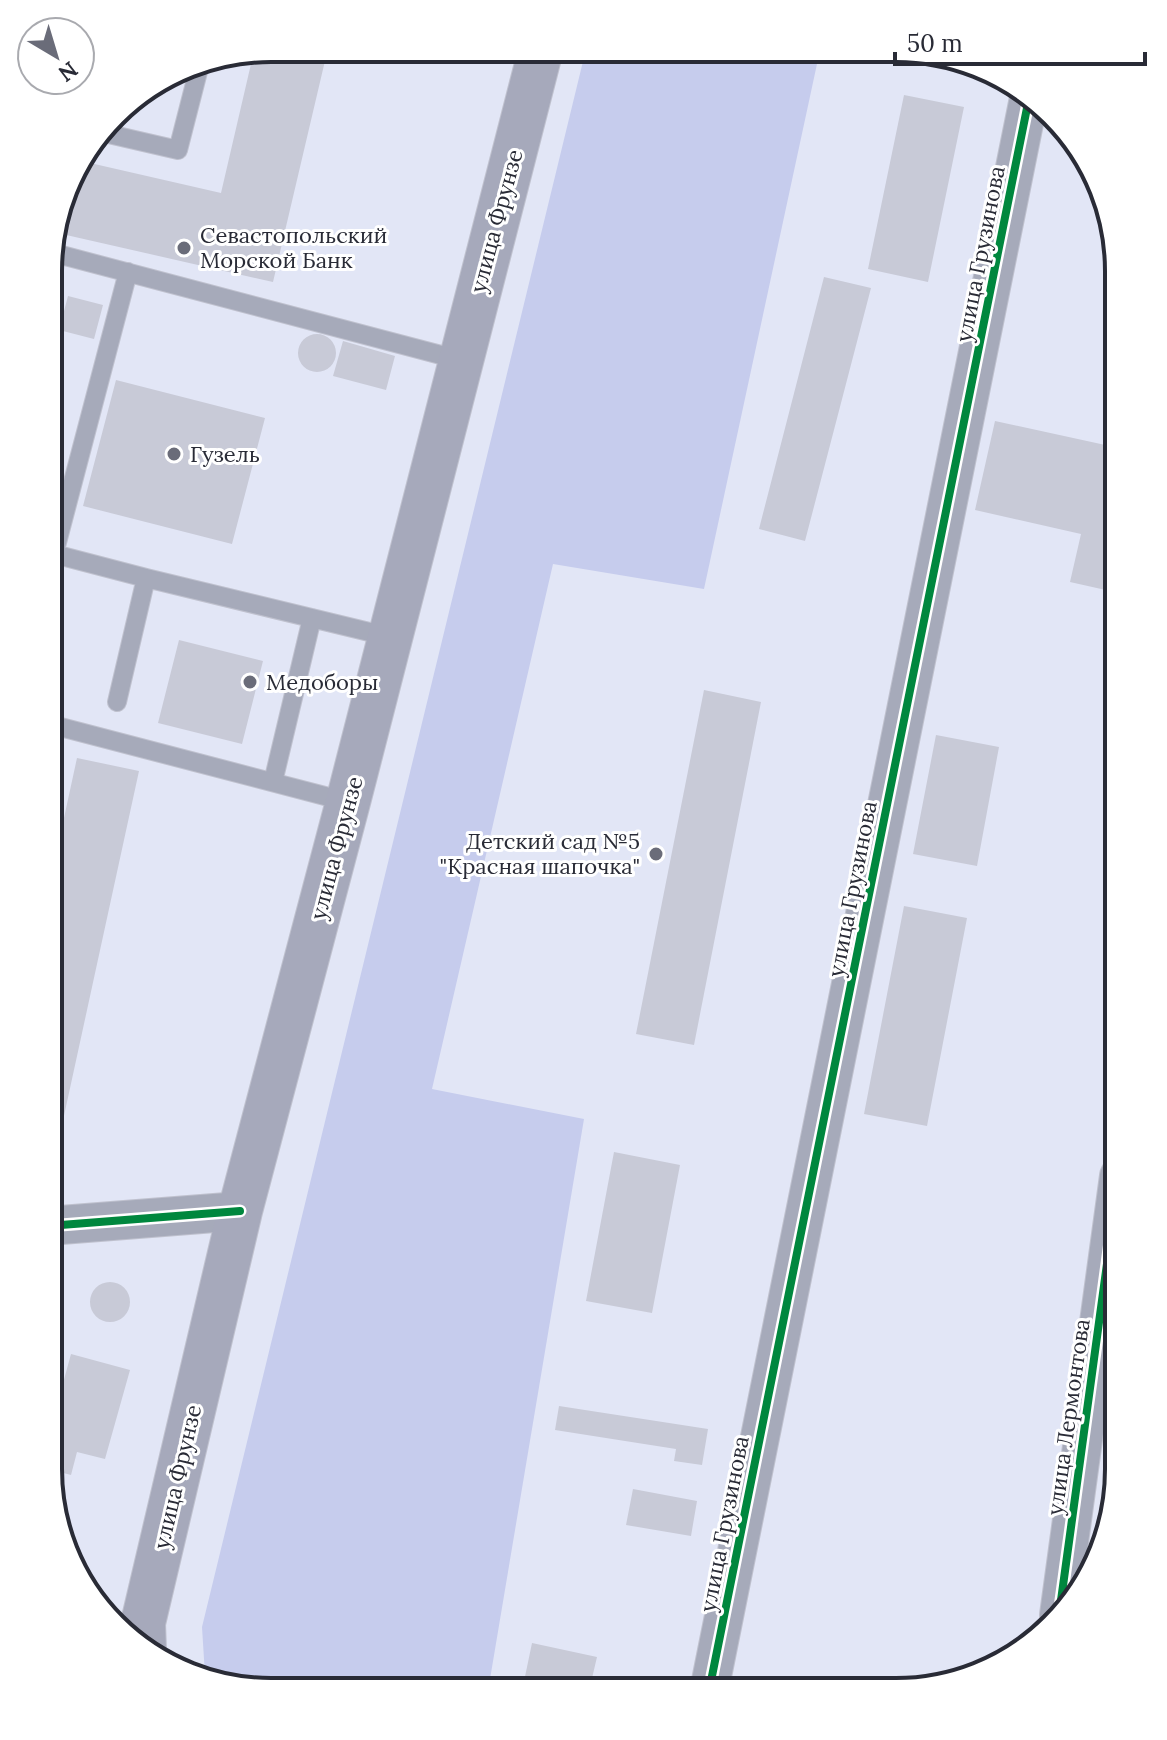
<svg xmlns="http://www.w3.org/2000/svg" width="1167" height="1740" font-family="Lora,serif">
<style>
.green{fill:#c6cced}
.building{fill:#c8cad7}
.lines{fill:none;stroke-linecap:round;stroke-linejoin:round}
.lane-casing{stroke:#bfc1ce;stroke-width:20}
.street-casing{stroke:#bfc1ce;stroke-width:40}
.secondary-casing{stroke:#bfc1ce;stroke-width:46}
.lane{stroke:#a6aaba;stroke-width:18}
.street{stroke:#a6aaba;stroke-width:38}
.secondary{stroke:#a6a9bb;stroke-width:44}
.cycleway-casing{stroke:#fff;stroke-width:13}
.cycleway{stroke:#00873e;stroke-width:8}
.poi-dot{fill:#6a6c79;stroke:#fff;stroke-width:3}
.labels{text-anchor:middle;stroke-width:6;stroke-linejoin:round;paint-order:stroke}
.street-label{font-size:22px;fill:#292b36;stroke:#fff}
.poi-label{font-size:22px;fill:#292b36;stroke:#fff;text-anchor:start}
.rim{fill:none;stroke:#292b36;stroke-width:4}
</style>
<rect width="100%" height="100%" fill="#e2e6f6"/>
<!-- green -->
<path class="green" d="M586,49L820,50L704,589L553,564L432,1089L584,1119L488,1691L242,1690L205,1675L202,1627Z"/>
<!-- building -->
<path class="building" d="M271,48H328L273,282L53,232L77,160L221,193L254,51Z
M904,95L964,107L928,282L868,269Z
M824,277L871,288L805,541L759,529Z
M68,296L103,305L94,339L59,330Z
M298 353a19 19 0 1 1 38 0a19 19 0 1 1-38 0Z
M343,341L395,356L386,390L333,376Z
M116,380L265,418L232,544L83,506Z
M995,421L1119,448V593L1070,582L1081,534L975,510Z
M179,640L263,661L242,744L158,723Z
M704,690L761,702L694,1045L636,1034Z
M936,735L999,747L977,866L913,854Z
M77,758L139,771L57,1148L49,1149V887Z
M904,906L967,918L927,1126L864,1114Z
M614,1152L680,1165L652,1313L586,1301Z
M90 1302a20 20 0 1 1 40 0a20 20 0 1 1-40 0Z
M71,1354L130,1370L105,1459L77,1452L71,1475L48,1469V1438Z
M559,1406L708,1429L702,1465L674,1461L676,1449L555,1430Z
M633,1489L697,1501L691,1536L626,1525Z
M532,1643L597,1657L589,1691H522Z"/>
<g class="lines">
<!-- lane casing -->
<g class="lane-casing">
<path id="lane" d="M100,132L178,150L201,60
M50,252L460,360
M128,272L54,554L146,578
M117,702L146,578L390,637
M49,724L348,802
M273,782L312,618"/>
</g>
<!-- street casing -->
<g class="street-casing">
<path id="street" d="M48,1226L240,1211
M1059,1615L1119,1176
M709,1691L1030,93"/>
</g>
<!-- secondary casing -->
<g class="secondary-casing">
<path id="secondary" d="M144,1650L143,1623L240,1211L348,802L541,49"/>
</g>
<!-- lane -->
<use href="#lane" class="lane"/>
<!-- street -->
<use href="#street" class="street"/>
<!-- secondary -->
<use href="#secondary" class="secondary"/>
<!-- cycleway casing -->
<g class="cycleway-casing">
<path id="cycleway" d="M48,1226L240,1211
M1059,1615L1119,1176
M709,1691L1030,93"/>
</g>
<!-- cycleway -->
<use href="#cycleway" class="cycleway"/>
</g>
<!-- markers -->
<g class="poi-dot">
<circle cx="184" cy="248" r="8"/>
<circle cx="174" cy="454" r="8"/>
<circle cx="250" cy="682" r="8"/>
<circle cx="656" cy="854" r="8"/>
</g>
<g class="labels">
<!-- street labels -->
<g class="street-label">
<text transform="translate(496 221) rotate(-75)" y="8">улица Фрунзе</text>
<text transform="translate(980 254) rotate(-79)" y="8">улица Грузинова</text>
<text transform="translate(336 848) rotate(-75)" y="8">улица Фрунзе</text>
<text transform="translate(852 889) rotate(-79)" y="8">улица Грузинова</text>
<text transform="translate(1068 1417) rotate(-82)" y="8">улица Лермонтова</text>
<text transform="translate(177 1477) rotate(-77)" y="8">улица Фрунзе</text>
<text transform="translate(724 1524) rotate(-79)" y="8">улица Грузинова</text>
</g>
<!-- poi labels -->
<g class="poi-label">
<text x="200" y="243">Севастопольский<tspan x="200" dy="25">Морской Банк</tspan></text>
<text x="190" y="462">Гузель</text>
<text x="266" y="690">Медоборы</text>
<text x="640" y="849" text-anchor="end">Детский сад №5<tspan x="640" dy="25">"Красная шапочка"</tspan></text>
</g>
</g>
<!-- crop -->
<path d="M0 0H1167V1740H0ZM271 62H896A209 209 0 0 1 1105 271V1469A209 209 0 0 1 896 1678H271A209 209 0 0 1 62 1469V271A209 209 0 0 1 271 62Z" fill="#fff" fill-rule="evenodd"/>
<path class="rim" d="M271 62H896A209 209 0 0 1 1105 271V1469A209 209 0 0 1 896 1678H271A209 209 0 0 1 62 1469V271A209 209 0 0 1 271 62Z"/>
<!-- north arrow -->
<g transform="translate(56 56) rotate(142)"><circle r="38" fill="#ffffff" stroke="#a9aaaf" stroke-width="2"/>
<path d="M0-6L14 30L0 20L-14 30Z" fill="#6a6c79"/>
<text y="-12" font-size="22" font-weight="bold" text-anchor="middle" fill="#292b36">N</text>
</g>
<!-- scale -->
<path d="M895 52v12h250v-12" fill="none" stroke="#292b36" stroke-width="4"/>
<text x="907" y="52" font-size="24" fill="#292b36" stroke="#ffffff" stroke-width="6" paint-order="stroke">50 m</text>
</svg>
